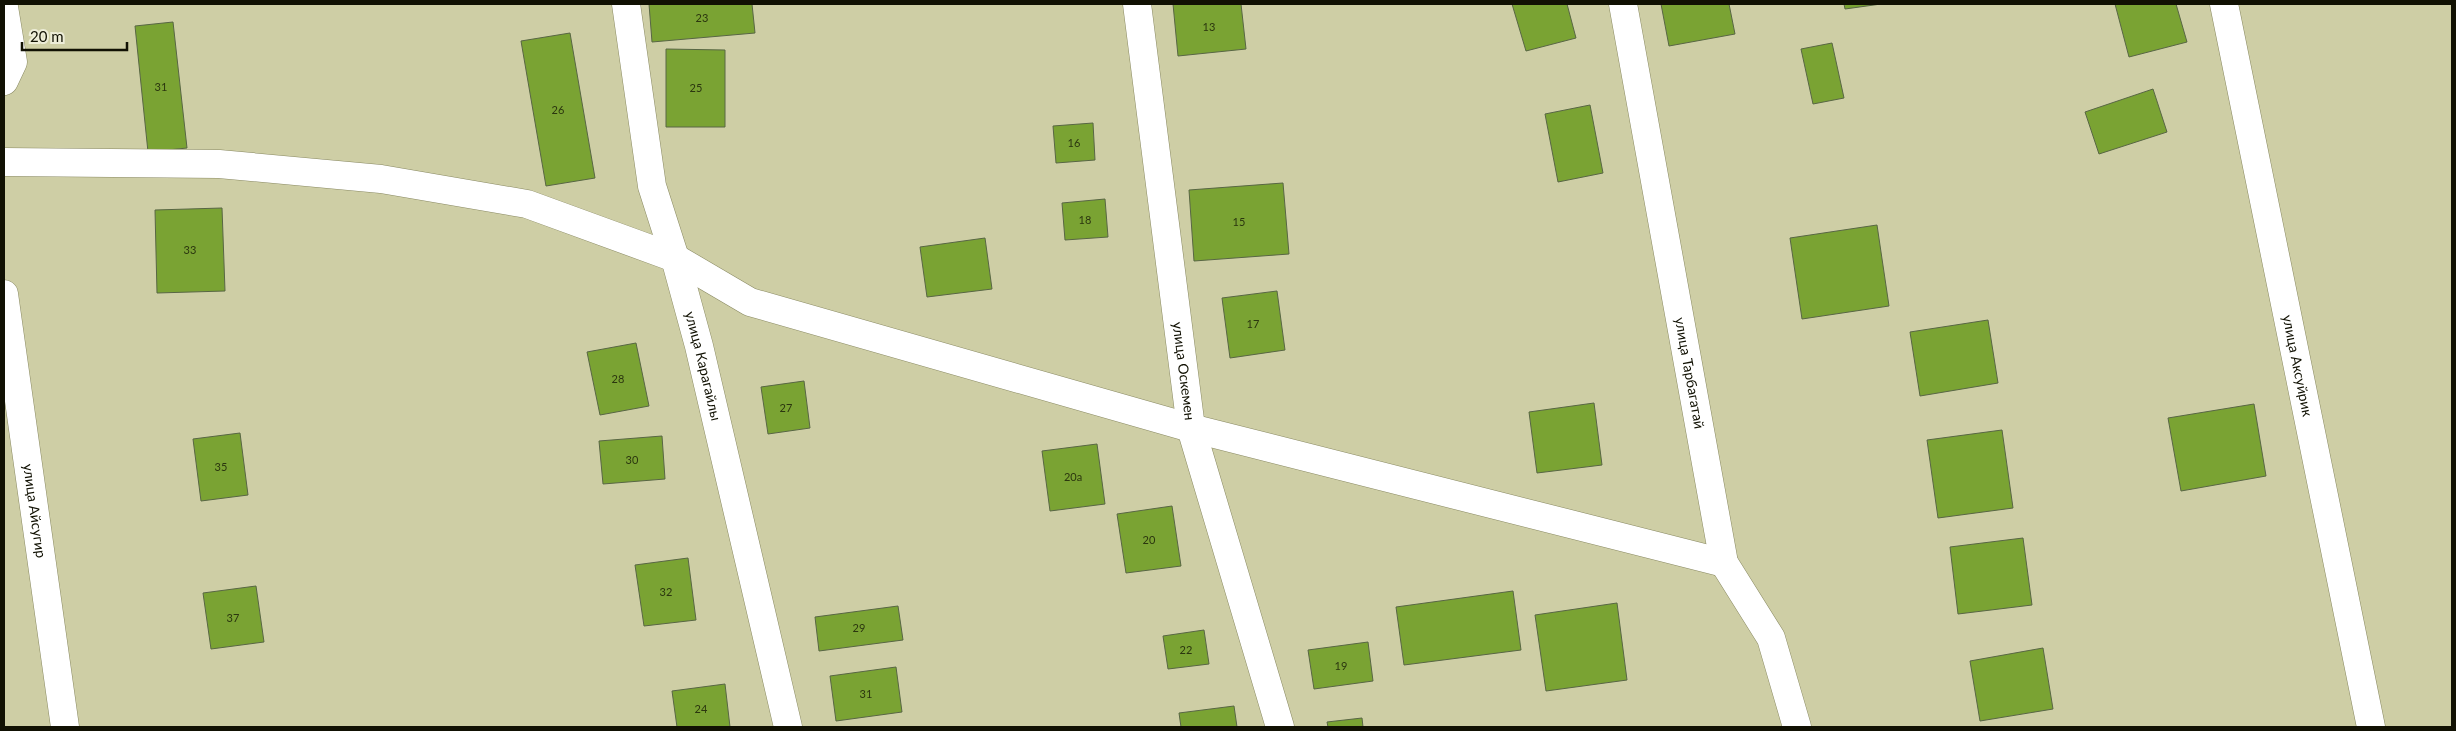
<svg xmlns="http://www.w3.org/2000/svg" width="2456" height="731" font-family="Lato,sans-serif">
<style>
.building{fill:#7aa333;stroke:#586644}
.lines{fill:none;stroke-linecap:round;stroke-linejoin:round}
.street-casing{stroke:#898962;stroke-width:29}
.street{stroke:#fff;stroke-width:28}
.labels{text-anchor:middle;stroke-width:4.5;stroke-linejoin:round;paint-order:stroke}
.number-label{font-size:11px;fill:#2b360f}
.street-label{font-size:14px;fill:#111103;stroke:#ededd8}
</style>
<rect width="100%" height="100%" fill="#cecea5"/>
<!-- building -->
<path class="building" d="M649,4H752L755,33L652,42Z
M1173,4H1241L1246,49L1178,56Z
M1512,4H1567L1576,38L1526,51Z
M1661,4H1729L1735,34L1669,46Z
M1844,4H1881L1845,9Z
M2115,4H2176L2187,42L2129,57Z
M173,22L187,148L148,152L135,26Z
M570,33L595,178L546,186L521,41Z
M1832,43L1844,98L1813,104L1801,49Z
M666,49L725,50V127H666Z
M2153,89L2167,132L2099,154L2085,112Z
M1590,105L1603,173L1558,182L1545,114Z
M1093,123L1095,160L1056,163L1053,126Z
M1283,183L1289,254L1194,261L1189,190Z
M1105,199L1108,237L1065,240L1062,203Z
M222,208L225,291L157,293L155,210Z
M1877,225L1889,306L1802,319L1790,238Z
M985,238L992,289L927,297L920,247Z
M1277,291L1285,350L1230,358L1222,298Z
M1988,320L1998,383L1920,396L1910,332Z
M636,343L649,406L600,415L587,352Z
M804,381L810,428L768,434L761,387Z
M1594,403L1602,465L1537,473L1529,412Z
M2254,404L2266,476L2181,491L2168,418Z
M2002,430L2013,508L1938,518L1927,440Z
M240,433L248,495L201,501L193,439Z
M662,436L665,479L603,484L599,441Z
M1097,444L1105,504L1050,511L1042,451Z
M1172,506L1181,566L1126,573L1117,514Z
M2023,538L2032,605L1958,614L1950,547Z
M688,558L696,620L644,626L635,565Z
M256,586L264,642L211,649L203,593Z
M1513,591L1521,650L1404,665L1396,607Z
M1617,603L1627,680L1546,691L1535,615Z
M898,606L903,640L819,651L815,617Z
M1204,630L1209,664L1168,669L1163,636Z
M1368,642L1373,681L1314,689L1308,650Z
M2043,648L2053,709L1980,721L1970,661Z
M896,667L902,712L836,721L830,676Z
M725,684L730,727H677L672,691Z
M1234,706L1237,727H1181L1179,713Z
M1362,718L1363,727H1328L1327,722Z"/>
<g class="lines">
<!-- street casing -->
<g class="street-casing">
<g id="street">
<path id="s1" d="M626,4L652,186L675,258L699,346L788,727"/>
<path id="s2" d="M1137,4L1191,428L1280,727"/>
<path id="s3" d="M1623,4L1724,563L1771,638L1797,727"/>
<path id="s4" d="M2224,4L2371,727"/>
<path d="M4,7L13,62L4,81"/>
<path d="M4,162L219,164L381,179L527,204L675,258L750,302L1191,428L1724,563"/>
<path id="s5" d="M4,294L65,727"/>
</g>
</g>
<!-- street -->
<use href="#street" class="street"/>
</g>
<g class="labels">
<!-- number labels -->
<g class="number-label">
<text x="702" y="22">23</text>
<text x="1209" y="31">13</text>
<text x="161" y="91">31</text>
<text x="696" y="92">25</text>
<text x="558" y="114">26</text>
<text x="1074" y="147">16</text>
<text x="1085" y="224">18</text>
<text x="1239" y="226">15</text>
<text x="190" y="254">33</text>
<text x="1253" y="328">17</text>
<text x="618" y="383">28</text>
<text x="786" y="412">27</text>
<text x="632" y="464">30</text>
<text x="221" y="471">35</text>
<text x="1073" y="481">20а</text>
<text x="1149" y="544">20</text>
<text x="666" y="596">32</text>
<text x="233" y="622">37</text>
<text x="859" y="632">29</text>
<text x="1186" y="654">22</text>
<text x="1341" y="670">19</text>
<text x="866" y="698">31</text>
<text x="701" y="713">24</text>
</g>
<!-- street labels -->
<g class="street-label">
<text dy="5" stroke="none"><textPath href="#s1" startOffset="371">улица Карагайлы</textPath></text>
<text dy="5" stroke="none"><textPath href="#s4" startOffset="369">улица Аксуйрик</textPath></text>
<text dy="5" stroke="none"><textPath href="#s2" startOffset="370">улица Оскемен</textPath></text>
<text dy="5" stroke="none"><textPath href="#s3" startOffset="375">улица Тарбагатай</textPath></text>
<text dy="5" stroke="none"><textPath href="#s5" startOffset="219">улица Айсугир</textPath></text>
</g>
</g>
<!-- border -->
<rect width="2456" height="731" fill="none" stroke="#111103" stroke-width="10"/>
<!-- scale -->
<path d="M22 42v8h105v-8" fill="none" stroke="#111103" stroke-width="2.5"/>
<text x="30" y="42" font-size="15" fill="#111103" stroke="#ededd8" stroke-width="4" paint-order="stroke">20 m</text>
</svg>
